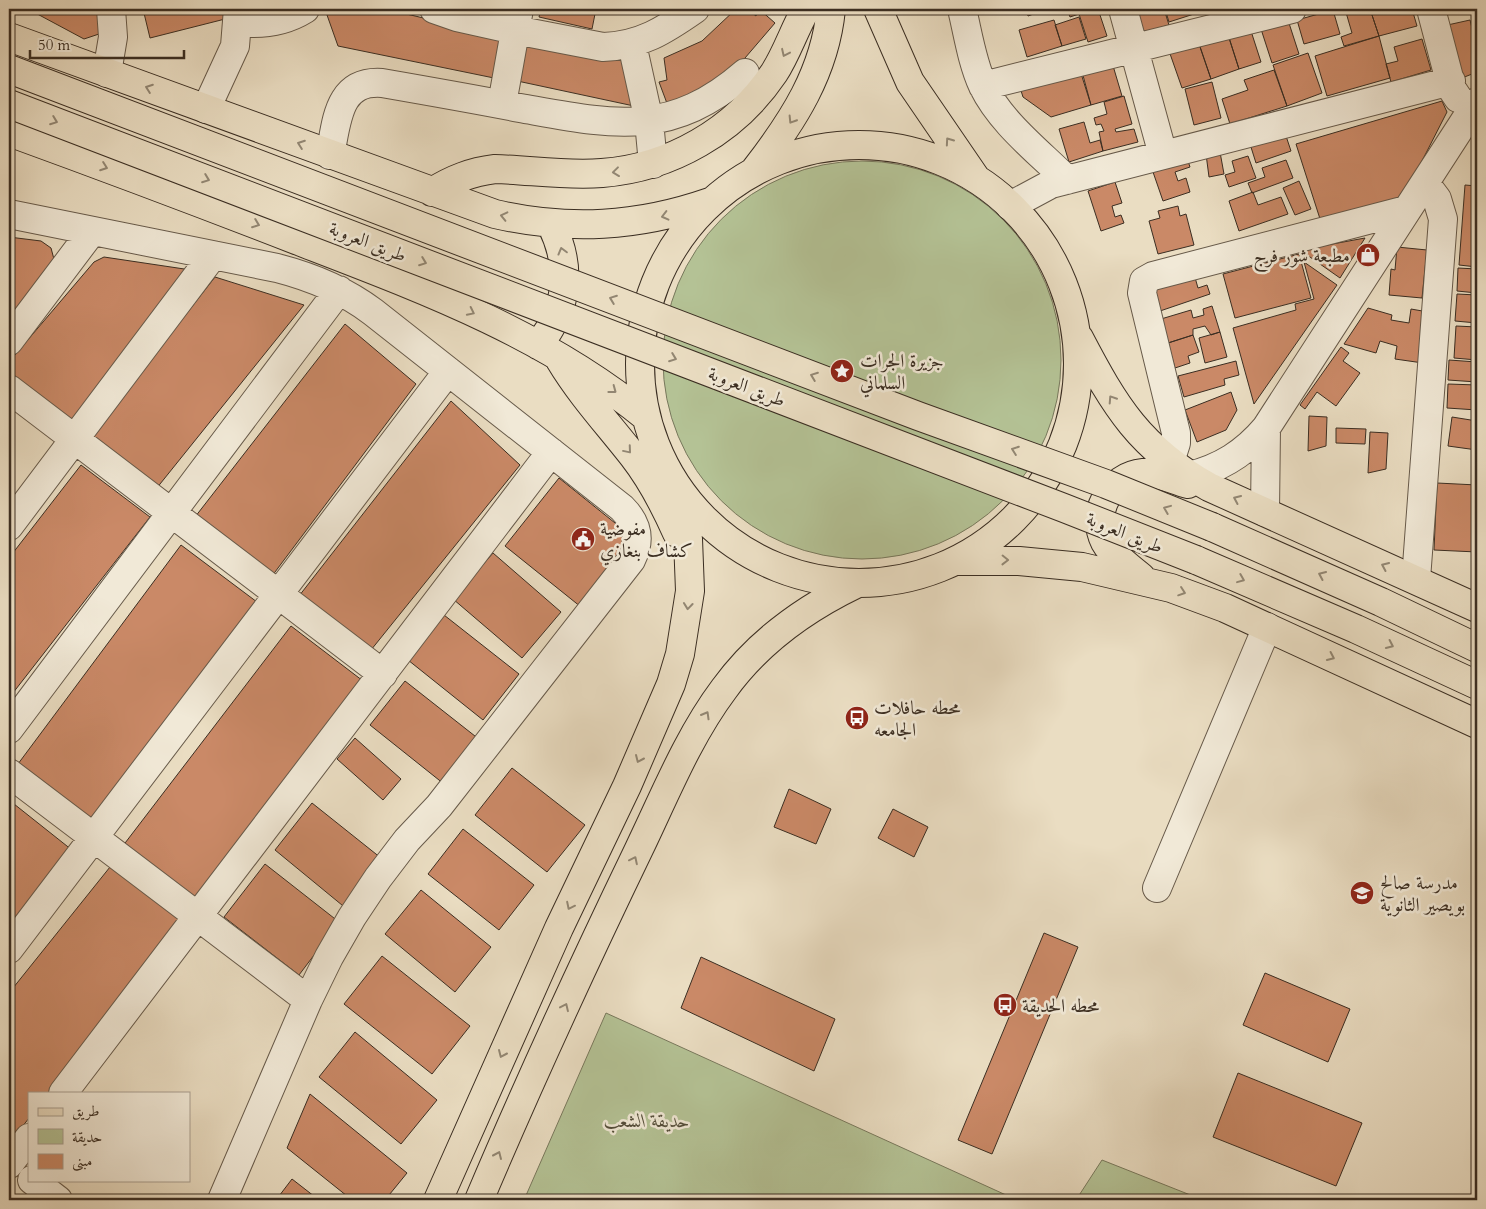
<svg xmlns="http://www.w3.org/2000/svg" width="1486" height="1209" font-family="Cardo,Amiri,serif">
<style>
.green{fill:#b4c295;stroke:#78785c}
.building{fill:#ca8967;stroke:#3b2e22}
.lines{fill:none;stroke-linecap:round;stroke-linejoin:round}
.minor-casing{stroke:#675a4a;stroke-width:30}
.major-casing{stroke:#3b2e22;stroke-width:30}
.highway-casing{stroke:#3b2e22;stroke-width:30}
.minor{stroke:#f1e9d7;stroke-width:28}
.major{stroke:#eaddc2;stroke-width:28}
.highway{stroke:#eaddc2;stroke-width:28}
.highway-bridge-casing{stroke:#3b2e22;stroke-width:30;stroke-linecap:butt}
.highway-bridge{stroke:#eaddc2;stroke-width:28}
.oneway{stroke:#928672}
.labels{text-anchor:middle;stroke-width:5;stroke-linejoin:round;paint-order:stroke}
.street-label{font-size:19px;fill:#3b2e22;stroke:#f1e9d7}
.poi-label{font-size:19px;fill:#3b2e22;stroke:#f1e9d7;text-anchor:start}
.park-label{font-size:19px;font-style:italic;fill:#534c39;stroke:#f1e9d7}
</style>
<rect width="100%" height="100%" fill="#eaddc2"/>
<filter id="stains"><feTurbulence type="fractalNoise" baseFrequency=".004" numOctaves="4"/><feColorMatrix values="0 0 0 0 .2 0 0 0 0 .09 0 0 0 0 .02 0 0 0 .5 -.17"/></filter>
<radialGradient id="worn" r=".72"><stop offset=".6" stop-color="#630" stop-opacity="0"/><stop offset="1" stop-color="#630" stop-opacity=".3"/></radialGradient>
<!-- green -->
<path class="green" d="M663 360a199 199 0 1 1 398 0a199 199 0 1 1-398 0Z
M606,1013L1017,1200H524Z
M1102,1160L1203,1200H1076Z"/>
<!-- building -->
<path class="building" d="M28,9H96L102,33L84,39Z
M143,9H231L233,17L150,38Z
M333,9H394L398,12L500,36L494,78L338,46L327,15Z
M541,9H596L592,29L539,17Z
M736,9H747L756,16L759,9L775,23L733,72L668,106L659,82L667,80L664,58L702,41Z
M1010,9H1039V12L1028,16L1026,9L1011,13Z
M1067,9H1098L1107,36L1088,42L1079,14L1070,17Z
M1134,9H1164L1169,25L1142,33Z
M1165,9H1193L1194,14L1169,22Z
M1345,9H1370L1379,36L1344,46L1341,37L1352,33Z
M1370,9H1412L1417,26L1379,36Z
M1333,10L1340,34L1304,44L1297,20Z
M1079,17L1086,39L1062,46L1055,25Z
M1287,17L1299,54L1272,63L1260,26Z
M1054,20L1062,46L1027,57L1019,30Z
M1470,20L1477,49V72L1462,78L1443,26Z
M1226,28L1239,69L1211,79L1197,38Z
M1250,28L1261,62L1239,69L1228,35Z
M1379,36L1390,78L1327,96L1315,56Z
M517,38L626,58L634,106L508,79Z
M1197,38L1211,79L1182,88L1168,48Z
M1422,39L1431,70L1391,82L1386,64L1398,61L1394,47Z
M1308,53L1322,93L1287,106L1273,65Z
M1111,59L1122,96L1091,105L1081,68Z
M1078,64L1091,105L1051,117L1023,97L1017,78Z
M1274,70L1287,106L1230,124L1222,99L1248,90L1244,80Z
M1212,82L1221,118L1194,125L1185,89Z
M1124,96L1132,124L1115,129L1116,132L1134,129L1138,142L1103,151L1099,132L1104,131L1101,124L1096,125L1094,118L1107,114L1104,102Z
M1442,101L1447,112L1400,204L1321,222L1296,144Z
M1084,122L1090,143L1100,140L1103,151L1069,162L1059,129Z
M1285,133L1291,151L1256,163L1250,144Z
M1220,152L1224,174L1209,177L1206,154Z
M1248,156L1256,178L1229,187L1225,175L1235,172L1232,161Z
M1286,160L1293,178L1252,193L1248,183L1265,177L1262,168Z
M1188,161L1190,167L1175,172L1178,181L1186,178L1190,192L1163,201L1153,172Z
M1299,181L1311,209L1295,215L1283,188Z
M1115,182L1122,203L1112,206L1115,217L1121,215L1124,223L1101,231L1088,191Z
M1465,185L1477,186V267L1459,265Z
M1253,192L1258,205L1281,197L1288,214L1239,231L1229,201Z
M1178,206L1180,216L1186,214L1194,245L1158,254L1149,221L1160,218L1158,211Z
M9,237L41,241L51,248L55,263L9,321Z
M1365,238L1340,278L1300,250Z
M1397,247L1427,250L1422,298L1389,295L1391,269L1395,270Z
M1299,254L1311,298L1235,318L1223,274Z
M104,257L191,270L72,427L9,378V362L94,262Z
M1304,262L1337,285L1254,404L1233,328L1296,310L1295,304L1314,299Z
M1458,268L1477,269V293L1457,291Z
M1194,274L1198,288L1207,285L1210,294L1160,311L1153,287Z
M215,277L304,305L156,489L87,441Z
M1457,294L1477,295V323L1455,321Z
M1212,306L1220,332L1211,335L1205,326L1193,329V335L1168,343L1161,319L1191,310L1193,318L1204,315L1203,309Z
M1368,308L1392,315L1391,320L1409,323L1411,309L1428,312L1423,363L1395,359L1397,346L1380,341L1376,353L1344,344Z
M345,324L416,384L272,576L195,517Z
M1456,326L1477,327V360L1454,358Z
M1220,332L1227,357L1205,363L1199,338Z
M1193,335L1199,352L1188,356L1190,363L1175,368L1168,343Z
M1341,347L1349,353L1343,361L1360,373L1336,406L1317,392L1305,409L1300,405Z
M1449,360L1477,362V382L1448,380Z
M1236,361L1239,375L1224,379L1225,385L1184,397L1178,376Z
M1448,384L1477,385V410L1447,408Z
M1231,392L1237,410L1226,430L1197,442L1185,410Z
M451,401L520,465L371,650L299,596Z
M1309,416L1327,417L1326,446L1308,451Z
M1452,417L1477,421V450L1448,446Z
M1336,428L1366,429L1365,444L1336,443Z
M1370,432L1388,433L1386,469L1368,473Z
M81,465L150,517L9,698V558Z
M559,478L635,539L581,607L505,546Z
M1437,483L1477,485V552L1434,550Z
M181,545L261,605L95,829L15,768Z
M493,553L561,612L522,658L453,599Z
M444,615L519,674L483,720L408,660Z
M291,626L367,684L198,906L122,847Z
M405,681L480,740L444,784L370,725Z
M355,738L401,779L383,800L337,759Z
M512,768L585,825L547,872L475,815Z
M789,789L831,809L816,844L774,827Z
M9,800L77,854L9,939Z
M312,803L386,862L348,910L275,850Z
M893,809L928,827L914,857L878,838Z
M463,829L534,885L499,930L428,874Z
M265,864L339,922L299,975L224,917Z
M110,867L183,920L49,1093H29V1118L9,1144V993Z
M421,890L491,947L455,992L385,934Z
M1044,933L1078,947L992,1154L958,1140Z
M382,956L470,1026L432,1074L344,1004Z
M701,957L835,1019L814,1071L681,1008Z
M1265,973L1350,1009L1328,1062L1243,1025Z
M355,1032L437,1100L401,1144L319,1077Z
M1238,1073L1362,1123L1336,1186L1213,1137Z
M310,1094L407,1173L385,1200H352L287,1148Z
M292,1179L319,1200H276Z"/>
<g class="lines">
<!-- minor casing -->
<g class="minor-casing">
<path id="minor" d="M434,9L457,17L515,30L603,47C640,46 665,30 695,9
M962,9C968,34 972,62 983,86C1001,123 1038,151 1067,180
M1123,9L1163,155
M1431,9L1452,89L1458,98
M238,22C262,25 284,22 305,9
M632,44L649,121L653,164
M107,73L113,37L111,9
M983,86L1292,9
M502,104L519,9
M206,109L235,46L238,9
M330,155C337,122 337,80 382,83C428,91 474,99 520,108C611,124 669,139 745,73
M1010,206L1051,184L1451,81
M9,214L277,268C312,277 344,290 373,312L622,508C638,524 641,540 631,560L439,806L407,840L378,878L352,917L329,957L308,1000L222,1200
M9,341L92,231
M9,389L383,674
M1170,462L1176,443V433L1142,293L1144,281L1153,276L1406,210
M1189,476C1221,468 1245,453 1266,428L1477,102
M1265,512L1266,428
M9,526L213,255
M1416,579L1443,219L1437,199L1425,183
M9,729L339,290
M9,773L308,1000
M1157,888L1267,627
M9,949L448,371
M63,1093L551,452
M9,1164L29,1138
M32,1180L58,1200"/>
</g>
<!-- major casing -->
<g class="major-casing">
<path id="major" d="M878,9L910,82L975,177
M9,37L495,214C569,231 638,227 710,202
M9,132C105,167 201,203 296,240C418,287 544,333 646,417
M640 364a219 219 0 1 1 438 0a219 219 0 1 1-438 0Z
M755,170C793,121 825,72 831,9
M432,192C453,179 471,172 495,169C530,170 566,176 602,173C670,168 735,131 774,73C787,53 794,30 806,9
M1079,338C1115,407 1140,448 1209,487L1477,608
M538,345C569,308 572,266 551,224
M560,360C581,395 608,424 633,456C651,479 665,506 677,533
M958,561H1019L1082,567L1171,588L1225,608L1477,724
M1141,577C1129,567 1113,556 1105,542C1090,513 1110,476 1143,473C1159,472 1173,480 1188,484
M438,1200L559,928L627,786L671,684L680,654L690,591L688,539L679,492
M479,1200C529,1082 583,965 639,849C665,795 688,737 724,689C758,642 804,609 856,584"/>
</g>
<!-- highway casing -->
<g class="highway-casing">
<path id="highway" d="M1212,527L1381,602L1477,648
M1196,560L1356,629L1477,685"/>
</g>
<!-- minor -->
<use href="#minor" class="minor"/>
<!-- major -->
<use href="#major" class="major"/>
<!-- highway -->
<use href="#highway" class="highway"/>
<!-- highway-bridge casing -->
<g class="highway-bridge-casing">
<path id="highway-bridge" d="M9,69L918,416L1106,484L1212,527
M9,104L1064,508L1196,560"/>
</g>
<!-- highway-bridge -->
<use href="#highway-bridge" class="highway-bridge"/>
</g>
<!-- one-way arrows -->
<defs><path id="oneway-chevron" d="M-2-3.5L2.5 0L-2 3.5" fill="none" stroke-width="1.6" stroke-linecap="round" stroke-linejoin="round" transform="scale(1.25)"/></defs>
<g class="oneway">
<use href="#oneway-chevron" transform="translate(785 53) rotate(115)"/>
<use href="#oneway-chevron" transform="translate(149 88) rotate(-160)"/>
<use href="#oneway-chevron" transform="translate(792 120) rotate(122)"/>
<use href="#oneway-chevron" transform="translate(54 121) rotate(21)"/>
<use href="#oneway-chevron" transform="translate(949 141) rotate(-125)"/>
<use href="#oneway-chevron" transform="translate(301 144) rotate(-160)"/>
<use href="#oneway-chevron" transform="translate(104 167) rotate(20)"/>
<use href="#oneway-chevron" transform="translate(616 172) rotate(173)"/>
<use href="#oneway-chevron" transform="translate(206 179) rotate(21)"/>
<use href="#oneway-chevron" transform="translate(504 216) rotate(-167)"/>
<use href="#oneway-chevron" transform="translate(665 216) rotate(166)"/>
<use href="#oneway-chevron" transform="translate(256 224) rotate(21)"/>
<use href="#oneway-chevron" transform="translate(562 251) rotate(-105)"/>
<use href="#oneway-chevron" transform="translate(423 262) rotate(21)"/>
<use href="#oneway-chevron" transform="translate(613 299) rotate(-159)"/>
<use href="#oneway-chevron" transform="translate(471 312) rotate(26)"/>
<use href="#oneway-chevron" transform="translate(673 358) rotate(21)"/>
<use href="#oneway-chevron" transform="translate(814 376) rotate(-159)"/>
<use href="#oneway-chevron" transform="translate(613 390) rotate(37)"/>
<use href="#oneway-chevron" transform="translate(1112 399) rotate(-123)"/>
<use href="#oneway-chevron" transform="translate(628 450) rotate(50)"/>
<use href="#oneway-chevron" transform="translate(1015 450) rotate(-160)"/>
<use href="#oneway-chevron" transform="translate(1237 499) rotate(-156)"/>
<use href="#oneway-chevron" transform="translate(1167 509) rotate(-158)"/>
<use href="#oneway-chevron" transform="translate(1005 560) rotate(1)"/>
<use href="#oneway-chevron" transform="translate(1385 566) rotate(-156)"/>
<use href="#oneway-chevron" transform="translate(1322 575) rotate(-156)"/>
<use href="#oneway-chevron" transform="translate(1241 579) rotate(22)"/>
<use href="#oneway-chevron" transform="translate(1182 592) rotate(19)"/>
<use href="#oneway-chevron" transform="translate(688 606) rotate(96)"/>
<use href="#oneway-chevron" transform="translate(1390 645) rotate(25)"/>
<use href="#oneway-chevron" transform="translate(1331 657) rotate(25)"/>
<use href="#oneway-chevron" transform="translate(706 715) rotate(-60)"/>
<use href="#oneway-chevron" transform="translate(639 759) rotate(114)"/>
<use href="#oneway-chevron" transform="translate(634 860) rotate(-64)"/>
<use href="#oneway-chevron" transform="translate(570 906) rotate(116)"/>
<use href="#oneway-chevron" transform="translate(565 1007) rotate(-65)"/>
<use href="#oneway-chevron" transform="translate(502 1054) rotate(114)"/>
<use href="#oneway-chevron" transform="translate(498 1155) rotate(-66)"/>
</g>
<!-- icons -->
<defs>
<g id="shop-disc" transform="scale(1.25)"><circle r="9.5" fill="#8f2418" stroke="#f1e9d7"/><path d="M-5-2.5h2.3a2.7 3.5 0 0 1 5.4 0H5L5.5 6h-11ZM-1.5-2.5h3a1.5 2.3 0 0 0-3 0Z" fill="#fff"/></g>
<g id="sight-disc" transform="scale(1.25)"><circle r="9.5" fill="#8f2418" stroke="#f1e9d7"/><path d="M0-6L1.8-2.2L6-1.7L2.9 1.2L3.7 5.4L0 3.3L-3.7 5.4L-2.9 1.2L-6-1.7L-1.8-2.2Z" fill="#fff"/></g>
<g id="civic-disc" transform="scale(1.25)"><circle r="9.5" fill="#8f2418" stroke="#f1e9d7"/><path d="M-.6-6.5H3V-4.5H.6V-3L4-1V1h2V6H-6V1h2V-1L-.6-3ZM-1.2 2.5V6h2.4V2.5Z" fill="#fff"/></g>
<g id="bus-disc" transform="scale(1.25)"><circle r="9.5" fill="#8f2418" stroke="#f1e9d7"/><path d="M-5-6H5V4H4V6H2V4H-2V6H-4V4H-5ZM-3.5-4V0h7V-4ZM-3.5 1.2v1.5H-2V1.2ZM2 1.2v1.5H3.5V1.2Z" fill="#fff"/></g>
<g id="school-disc" transform="scale(1.25)"><circle r="9.5" fill="#8f2418" stroke="#f1e9d7"/><path d="M0-5L7-2L0 1L-7-2ZM-4 1L0 2.5L4 1V4Q0 6-4 4Z" fill="#fff"/></g>
</defs>
<g fill-rule="evenodd">
<use href="#shop-disc" x="1368" y="255"/>
<use href="#sight-disc" x="842" y="371"/>
<use href="#civic-disc" x="583" y="539"/>
<use href="#bus-disc" x="857" y="718"/>
<use href="#school-disc" x="1362" y="893"/>
<use href="#bus-disc" x="1005" y="1005"/>
</g>
<g class="labels">
<!-- street labels -->
<g class="street-label">
<text transform="translate(368 241) rotate(21)" y="7">طريق العروبة</text>
<text transform="translate(747 386) rotate(21)" y="7">طريق العروبة</text>
<text transform="translate(1125 532) rotate(22)" y="7">طريق العروبة</text>
</g>
<!-- poi labels -->
<g class="poi-label">
<text x="1350" y="262" text-anchor="end">مطبعة شور فرج</text>
<text x="860" y="367">جزيرة الجرات<tspan x="860" dy="22">السلماني</tspan></text>
<text x="600" y="535">مفوضية<tspan x="600" dy="22">كشاف بنغازي</tspan></text>
<text x="874" y="714">محطه حافلات<tspan x="874" dy="22">الجامعه</tspan></text>
<text x="1380" y="889">مدرسة صالح<tspan x="1380" dy="22">بويصير الثانوية</tspan></text>
<text x="1022" y="1012">محطه الحديقة</text>
</g>
<!-- park labels -->
<g class="park-label">
<text x="647" y="1127">حديقة الشعب</text>
</g>
</g>
<!-- margin -->
<rect width="1486" height="1209" fill="none" stroke="#eaddc2" stroke-width="30"/>
<rect x="10" y="10" width="1466" height="1189" fill="none" stroke="#3b2e22" stroke-width="2.5"/>
<rect x="15" y="15" width="1456" height="1179" fill="none" stroke="#3b2e22"/>
<!-- legend -->
<rect x="28" y="1092" width="162" height="90" fill="#f1e9d7" stroke="#a89e8f"/>
<rect x="38" y="1108" width="25" height="8" fill="#eaddc2" stroke="#a89e8f"/>
<text x="72" y="1116" font-size="15" fill="#3b2e22">طريق</text>
<rect x="38" y="1129" width="25" height="15" fill="#b4c295" stroke="#a89e8f"/>
<text x="72" y="1142" font-size="15" fill="#3b2e22">حديقة</text>
<rect x="38" y="1154" width="25" height="15" fill="#ca8967" stroke="#a89e8f"/>
<text x="72" y="1166" font-size="15" fill="#3b2e22">مبنى</text>
<!-- scale -->
<path d="M30 50v8h154v-8" fill="none" stroke="#3b2e22" stroke-width="2.5"/>
<text x="38" y="50" font-size="15" fill="#3b2e22" stroke="#f1e9d7" stroke-width="4" paint-order="stroke">50 m</text>
<rect width="100%" height="100%" filter="url(#stains)"/>
<rect width="100%" height="100%" fill="url(#worn)"/>
</svg>
